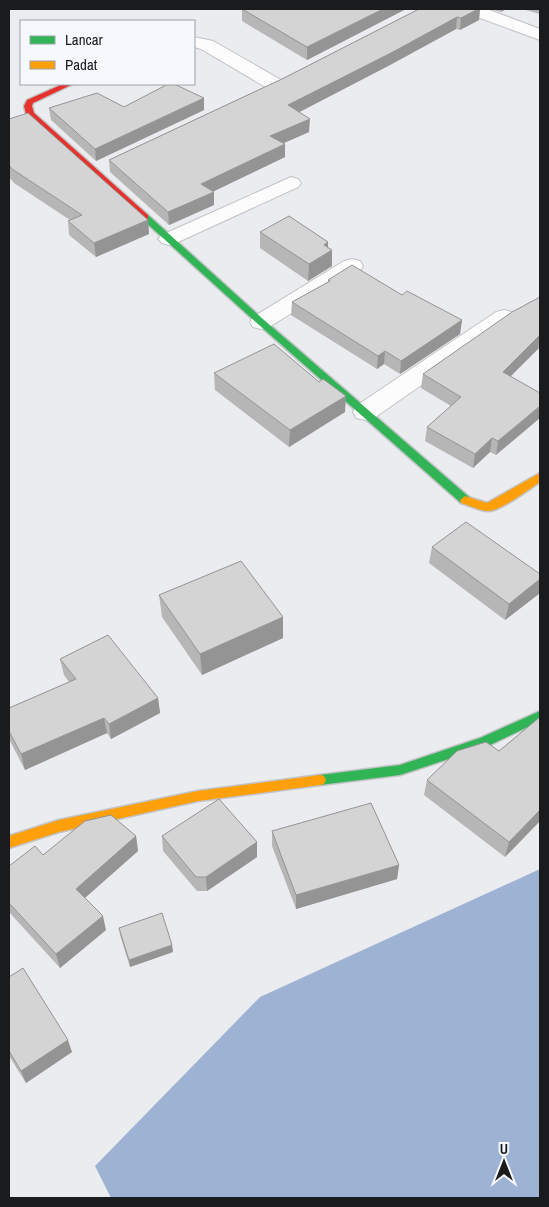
<svg xmlns="http://www.w3.org/2000/svg" width="549" height="1207" font-family="'Archivo Narrow',sans-serif">
<style>
.water{fill:#9eb2d4}
.lines{fill:none;stroke-linecap:round;stroke-linejoin:round}
.street-casing{stroke:#c1c3c5;stroke-width:2}
.fast-casing{stroke:#c1c3c5;stroke-width:3}
.slow-casing{stroke:#c1c3c5;stroke-width:3}
.jam-casing{stroke:#c1c3c5;stroke-width:3}
.street{fill:#fcfcfd;fill-rule:evenodd}
.fast{fill:#30b455;fill-rule:evenodd}
.slow{fill:#ff9f0a;fill-rule:evenodd}
.jam{fill:#e5322d;fill-rule:evenodd}
.wall{fill:#b6b6b7}
.shaded-wall{fill:#949495}
.building{fill:#d4d4d5;stroke:#949495}
</style>
<rect width="100%" height="100%" fill="#eaecef"/>
<!-- water -->
<path class="water" d="M540,869V1198H111L95,1166L260,997Z"/>
<g class="lines">
<!-- street casing -->
<g class="street-casing">
<path id="street" d="M464,9H487L540,29V40L466,13Z
M194,37L213,41L283,81L285,85L283,89L276,91L269,89L201,49L194,47Z
M291,177L298,179L301,183L298,187L176,243L169,245L162,243L158,239L162,235Z
M352,259L360,261L363,266L360,271L269,327L261,329L253,327L250,322L253,317L344,261Z
M504,310L512,312L515,317L512,322L374,418L365,420L356,418L353,412L356,406L496,312Z"/>
</g>
<!-- fast casing -->
<g class="fast-casing">
<path id="fast" d="M145,214L148,215L264,320L469,497L470,500L469,503H461L258,324L142,219V215Z
M540,711V721L488,746L400,775L320,785L316,784L314,780L316,776L320,775L400,765L480,738Z"/>
</g>
<!-- slow casing -->
<g class="slow-casing">
<path id="slow" d="M540,473V482C529,489 501,511 488,511C480,511 469,505 461,503L460,500L465,496L487,503Z
M320,775L324,776L326,780L324,784L320,785L198,801L59,832L9,848V836L59,820L198,791Z"/>
</g>
<!-- jam casing -->
<g class="jam-casing">
<path id="jam" d="M63,84H73L33,103L32,106L34,113L148,215V219H142L26,114L24,106L27,100Z"/>
</g>
<!-- street -->
<use href="#street" class="street"/>
<!-- fast -->
<use href="#fast" class="fast"/>
<!-- slow -->
<use href="#slow" class="slow"/>
<!-- jam -->
<use href="#jam" class="jam"/>
</g>
<!-- wall -->
<path class="wall" d="M242,9H406L307,60L242,21Z
M419,9H480L479,20L460,30L456,29L390,65L299,112L309,132L284,143L285,144V157L213,191L214,192V205L169,225L110,172L109,160L284,78Z
M491,9H506L501,12Z
M522,9H540V14Z
M204,98V110L96,161L51,120L49,108L124,107Z
M9,119L148,220L149,234L96,257L69,235L68,221L70,220L14,183L9,177Z
M260,232L328,242V247L332,250V266L308,281L260,248Z
M328,280L402,295L462,320L460,334L400,374L384,364L377,369L291,315L292,302L328,282Z
M540,297V349H538L510,376L496,455L490,452L473,468L425,441L427,427L451,406L421,388L423,374Z
M214,373L319,382L345,412L289,447L215,390Z
M432,547L540,593L505,620L429,563Z
M159,595L283,638L202,675L162,617Z
M60,659L158,698L160,713L111,739L107,733L25,770L9,739V708L69,682L64,675Z
M540,717V821L505,857L424,795L427,780L499,751Z
M272,831L399,865L397,879L296,909L272,846Z
M136,836L138,851L85,898L106,930L60,968L9,912V866L43,855Z
M162,836L257,842V857L207,891H197L163,851Z
M119,928L172,945L173,952L130,967L120,935Z
M9,977L72,1052L26,1083L9,1056Z"/>
<!-- shaded-wall -->
<path class="shaded-wall" d="M383,9H406L307,60V47Z
M478,9H480L479,20L460,30L461,18Z
M502,9H506L501,12Z
M457,17L456,29L390,65L288,118V105Z
M204,98V110L96,161L95,149Z
M310,119L309,132L270,149V136Z
M285,144V157L202,197L201,184Z
M214,192V205L169,225L168,212Z
M148,220L149,234L96,257L94,243Z
M328,242V252L332,250V266L308,281L309,264L324,245Z
M462,320L460,334L400,374L401,361Z
M540,335L538,349L501,386L503,372Z
M385,351L384,364L377,369L378,356Z
M346,396L345,412L289,447L290,430Z
M540,406V418L496,455L498,441Z
M492,438L490,452L473,468L475,454Z
M540,579V593L505,620L509,604Z
M283,617V638L202,675L200,654Z
M158,698L160,713L111,739L109,724Z
M104,718L107,733L25,770L21,754Z
M540,810V821L505,857L509,842Z
M136,836L138,851L79,903L76,889Z
M257,842V857L207,891L206,877Z
M399,865L397,879L296,909V895Z
M103,916L106,930L60,968L56,954Z
M172,945L173,952L130,967L129,960Z
M68,1040L72,1052L26,1083L21,1071Z"/>
<!-- building -->
<path class="building" d="M242,9H383L307,47Z
M419,9H478L461,18L457,17L391,53L288,105L310,119L270,136L285,144L201,184L214,192L168,212L109,160L284,78Z
M168,84H174L204,98L95,149L49,108L97,93L124,107Z
M28,113L148,220L94,243L68,221L82,215L12,169L9,165V119Z
M289,216L328,242L324,245L332,250L309,264L260,232Z
M352,265L402,295L407,291L462,320L401,361L385,351L378,356L292,302L330,281L328,280Z
M540,297V335L503,372L540,393V406L498,441L492,438L475,454L427,427L461,397L423,374L512,312Z
M274,344L319,382L323,379L346,396L290,430L214,373Z
M466,522L540,574V579L509,604L432,547Z
M241,561L283,617L200,654L159,595Z
M108,635L158,698L109,724L104,718L21,754L9,731V708L76,679L60,659Z
M540,717V810L509,842L427,780L457,751L486,742L499,751Z
M219,799L257,842L206,877H196L162,836Z
M371,803L399,865L296,895L272,831Z
M111,815L136,836L76,889L103,916L56,954L9,903V866L35,846L43,855L85,821Z
M162,913L172,945L129,960L119,928Z
M23,968L68,1040L21,1071L9,1051V977Z"/>
<!-- border -->
<rect width="549" height="1207" fill="none" stroke="#191b1d" stroke-width="20"/>
<!-- legend -->
<rect x="20" y="20" width="175" height="65" fill="#f5f9fe" stroke="#9da0a4"/>
<rect x="30" y="36" width="25" height="8" fill="#30b455" stroke="#9da0a4"/>
<text x="65" y="45" font-size="15" fill="#191b1d">Lancar</text>
<rect x="30" y="61" width="25" height="8" fill="#ff9f0a" stroke="#9da0a4"/>
<text x="65" y="70" font-size="15" fill="#191b1d">Padat</text>
<!-- north arrow -->
<g transform="translate(504 1162)" stroke="#f5f9fe" stroke-width="4" paint-order="stroke">
<path d="M0-4L9 19L0 12L-9 19Z" fill="#191b1d"/>
<text y="-8" font-size="14" font-weight="bold" text-anchor="middle" fill="#191b1d">U</text>
</g>
</svg>
